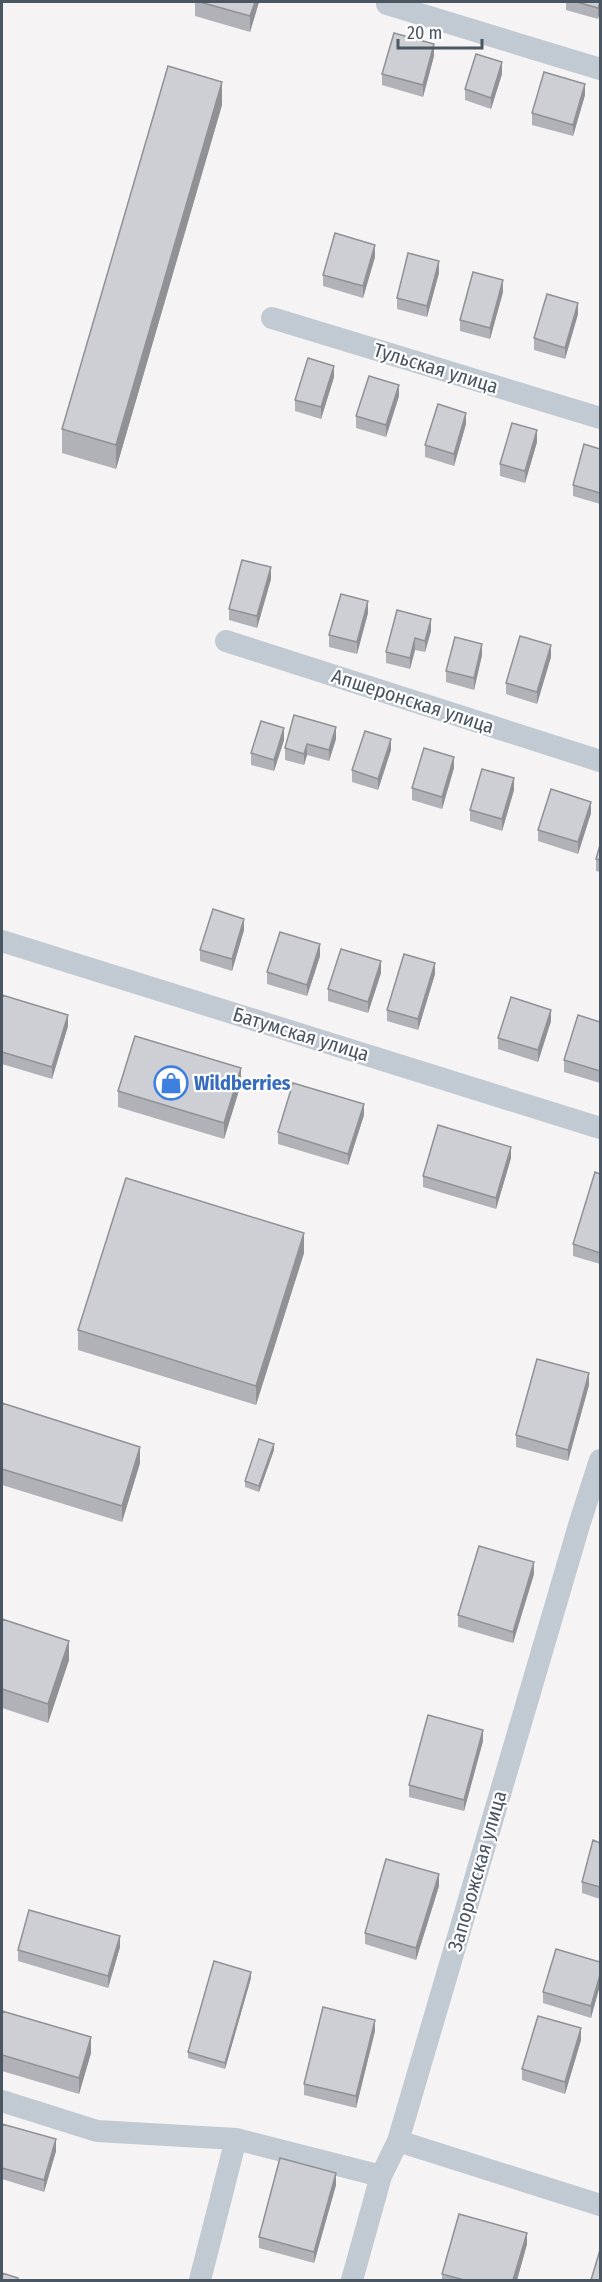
<svg xmlns="http://www.w3.org/2000/svg" width="602" height="2282" font-family="'Fira Sans Condensed',sans-serif">
<style>
.lines{fill:none;stroke-linecap:round;stroke-linejoin:round}
.street{stroke:#c1cad2;stroke-width:22}
.wall{fill:#b0b2b7}
.shaded-wall{fill:#909195}
.building{fill:#cdcfd5;stroke:#909195;stroke-width:1.5}
.labels{text-anchor:middle;stroke-width:4.5;stroke-linejoin:round;paint-order:stroke}
.street-label{font-size:20px;fill:#4a5661;stroke:#fff}
.shop-label{font-size:20px;font-weight:bold;fill:#366cbe;stroke:#fff;text-anchor:start}
</style>
<rect width="100%" height="100%" fill="#f5f3f3"/>
<g class="lines">
<!-- street -->
<path class="street" d="M387,4L600,69
M272,318L600,418
M226,641L600,761
M2,941L600,1128
M2,2101L97,2131L236,2139L381,2176
M398,2141L600,2205
M200,2280L236,2139
M352,2280L381,2176L398,2141L580,1522L600,1460"/>
</g>
<!-- wall -->
<path class="wall" d="M195,2H259L250,32L195,16Z
M566,2H600L598,19L566,10Z
M434,56L423,97L382,85V74Z
M502,74L491,109L465,100V89Z
M585,95L573,136L532,125V113Z
M222,105L116,469L62,453V429Z
M375,257L363,298L323,286V275Z
M439,273L427,317L397,309V298Z
M503,292L490,339L460,331V320Z
M578,314L565,359L534,350V338Z
M334,377L321,419L295,411V400Z
M399,396L386,437L356,428V416Z
M466,424L454,466L425,457V445Z
M537,442L525,483L500,476V464Z
M600,449V504L573,496V485Z
M271,579L257,628L229,620V609Z
M368,613L357,654L329,647V635Z
M431,631L425,652L415,650L410,669L386,663V652Z
M482,655L474,690L446,682V671Z
M551,657L537,704L506,694V683Z
M336,739L329,761L307,755L304,765L285,760V748Z
M284,740L274,771L251,765V753Z
M391,750L378,790L352,782V770Z
M454,768L442,809L412,800V788Z
M514,790L502,831L470,821V810Z
M591,813L578,854L538,841V830Z
M600,845V872L596,871V859Z
M244,930L232,971L200,961V950Z
M320,956L307,996L267,984V972Z
M381,973L368,1013L328,1001V989Z
M435,974L418,1030L387,1021V1010Z
M2,995L68,1026L52,1079L2,1064Z
M551,1021L538,1062L498,1049V1038Z
M600,1022V1083L564,1072V1060Z
M241,1084L224,1139L118,1107V1091Z
M364,1115L348,1165L278,1144V1132Z
M511,1158L496,1209L423,1187V1176Z
M600,1174V1264L573,1256V1244Z
M304,1253L256,1405L78,1350V1330Z
M589,1385L568,1461L516,1447V1435Z
M2,1403L140,1463L122,1522L2,1485Z
M274,1450L259,1492L245,1487V1481Z
M534,1574L513,1643L458,1627V1615Z
M2,1619L69,1660L48,1723L2,1708Z
M483,1741L464,1811L409,1797V1785Z
M600,1843V1899L582,1893V1882Z
M439,1886L416,1960L365,1944V1933Z
M120,1947L108,1988L18,1961V1950Z
M600,1962L591,2018L543,2003V1992Z
M251,1978L225,2069L188,2058V2052Z
M2,2011L91,2053L79,2094L2,2071Z
M375,2031L356,2108L304,2095V2084Z
M581,2040L565,2094L522,2080V2069Z
M2,2124L56,2151L44,2192L2,2179Z
M336,2185L314,2263L259,2248V2237Z
M527,2244L517,2280H442V2274Z"/>
<!-- shaded-wall -->
<path class="shaded-wall" d="M255,2H259L250,32V16Z
M600,2V12L598,19V8Z
M434,44V56L423,97V85Z
M502,62V74L491,109V98Z
M222,82V105L116,469V445Z
M585,84V95L573,136V125Z
M375,245V257L363,298V286Z
M439,261V273L427,317V306Z
M503,280V292L490,339V328Z
M578,303V314L565,359V348Z
M334,366V377L321,419V407Z
M399,385V396L386,437V425Z
M466,413V424L454,466V454Z
M537,430V442L525,483V471Z
M271,567V579L257,628V616Z
M368,601V613L357,654V642Z
M431,619V631L425,652V641Z
M415,638V650L410,669V658Z
M482,644V655L474,690V678Z
M551,645V657L537,704V692Z
M336,727V739L329,761V750Z
M284,728V740L274,771V760Z
M391,739V750L378,790V779Z
M307,744V755L304,765V754Z
M454,757V768L442,809V797Z
M514,778V790L502,831V819Z
M591,802V813L578,854V842Z
M244,919V930L232,971V959Z
M320,944V956L307,996V985Z
M381,961V973L368,1013V1002Z
M435,963V974L418,1030V1019Z
M551,1010V1021L538,1062V1050Z
M68,1015V1026L52,1079V1067Z
M241,1068V1084L224,1139V1123Z
M364,1104V1115L348,1165V1154Z
M511,1147V1158L496,1209V1198Z
M304,1233V1253L256,1405V1386Z
M589,1373V1385L568,1461V1450Z
M274,1444V1450L259,1492V1486Z
M140,1447V1463L122,1522V1506Z
M534,1562V1574L513,1643V1632Z
M69,1641V1660L48,1723V1704Z
M483,1730V1741L464,1811V1800Z
M439,1874V1886L416,1960V1948Z
M120,1936V1947L108,1988V1976Z
M251,1972V1978L225,2069V2063Z
M600,1975V1986L591,2018V2006Z
M375,2020V2031L356,2108V2096Z
M581,2028V2040L565,2094V2082Z
M91,2037V2053L79,2094V2078Z
M56,2139V2151L44,2192V2180Z
M336,2173V2185L314,2263V2252Z
M527,2233V2244L517,2280H513Z"/>
<!-- building -->
<path class="building" d="M200,2H255L250,16Z
M577,2H600L598,8Z
M394,33L434,44L423,85L382,74Z
M476,54L502,62L491,98L465,89Z
M168,66L222,82L116,445L62,429Z
M544,72L585,84L573,125L532,113Z
M335,233L375,245L363,286L323,275Z
M408,253L439,261L427,306L397,298Z
M473,272L503,280L490,328L460,320Z
M547,294L578,303L565,348L534,338Z
M308,358L334,366L321,407L295,400Z
M369,376L399,385L386,425L356,416Z
M438,404L466,413L454,454L425,445Z
M512,423L537,430L525,471L500,464Z
M584,444L600,449V493L573,485Z
M242,560L271,567L257,616L229,609Z
M341,594L368,601L357,642L329,635Z
M397,610L431,619L425,641L415,638L410,658L386,652Z
M520,636L551,645L537,692L506,683Z
M455,637L482,644L474,678L446,671Z
M294,715L336,727L329,750L307,744L304,754L285,748Z
M261,721L284,728L274,760L251,753Z
M365,731L391,739L378,779L352,770Z
M424,748L454,757L442,797L412,788Z
M482,769L514,778L502,819L470,810Z
M551,789L591,802L578,842L538,830Z
M600,845V860L596,859Z
M213,909L244,919L232,959L200,950Z
M280,932L320,944L307,985L267,972Z
M341,949L381,961L368,1002L328,989Z
M404,954L435,963L418,1019L387,1010Z
M2,995L68,1015L52,1067L2,1052Z
M511,997L551,1010L538,1050L498,1038Z
M578,1015L600,1022V1071L564,1060Z
M135,1036L241,1068L224,1123L118,1091Z
M293,1083L364,1104L348,1154L278,1132Z
M438,1125L511,1147L496,1198L423,1176Z
M595,1172L600,1174V1253L573,1244Z
M126,1178L304,1233L256,1386L78,1330Z
M537,1359L589,1373L568,1450L516,1435Z
M2,1403L140,1447L122,1506L2,1469Z
M259,1439L274,1444L259,1486L245,1481Z
M479,1546L534,1562L513,1632L458,1615Z
M2,1619L69,1641L48,1704L2,1689Z
M428,1715L483,1730L464,1800L409,1785Z
M593,1840L600,1843V1887L582,1882Z
M386,1859L439,1874L416,1948L365,1933Z
M29,1910L120,1936L108,1976L18,1950Z
M556,1949L600,1962V1975L591,2006L543,1992Z
M214,1961L251,1972L225,2063L188,2052Z
M323,2007L375,2020L356,2096L304,2084Z
M2,2011L91,2037L79,2078L2,2055Z
M538,2016L581,2028L565,2082L522,2069Z
M2,2124L56,2139L44,2180L2,2168Z
M280,2158L336,2173L314,2252L259,2237Z
M459,2214L527,2233L513,2280H464L442,2274Z
M600,2250V2280H591Z
M2,2273L18,2278L17,2280H2Z"/>
<!-- icons -->
<defs>
<g id="shop-ring" transform="scale(1.725)"><circle r="9.5" fill="#fff" stroke="#3f7fe0" stroke-width="1.5"/><path d="M-5-2.5h2.3a2.7 3.5 0 0 1 5.4 0H5L5.5 6h-11ZM-1.5-2.5h3a1.5 2.3 0 0 0-3 0Z" fill="#3f7fe0"/></g>
</defs>
<g fill-rule="evenodd">
<use href="#shop-ring" x="171" y="1083"/>
</g>
<g class="labels">
<!-- street labels -->
<g class="street-label">
<text transform="translate(436 368) rotate(17)" y="7">Тульская улица</text>
<text transform="translate(413 701) rotate(18)" y="7">Апшеронская улица</text>
<text transform="translate(301 1034) rotate(17)" y="7">Батумская улица</text>
<text transform="translate(477 1871) rotate(-74)" y="7">Запорожская улица</text>
</g>
<!-- shop labels -->
<g class="shop-label">
<text x="194" y="1090">Wildberries</text>
</g>
</g>
<!-- border -->
<rect width="602" height="2282" fill="none" stroke="#4a5661" stroke-width="6"/>
<!-- scale -->
<path d="M398 39v9h84v-9" fill="none" stroke="#4a5661" stroke-width="3"/>
<text x="407" y="39" font-size="18" fill="#4a5661" stroke="#ffffff" stroke-width="4.5" paint-order="stroke">20 m</text>
</svg>
